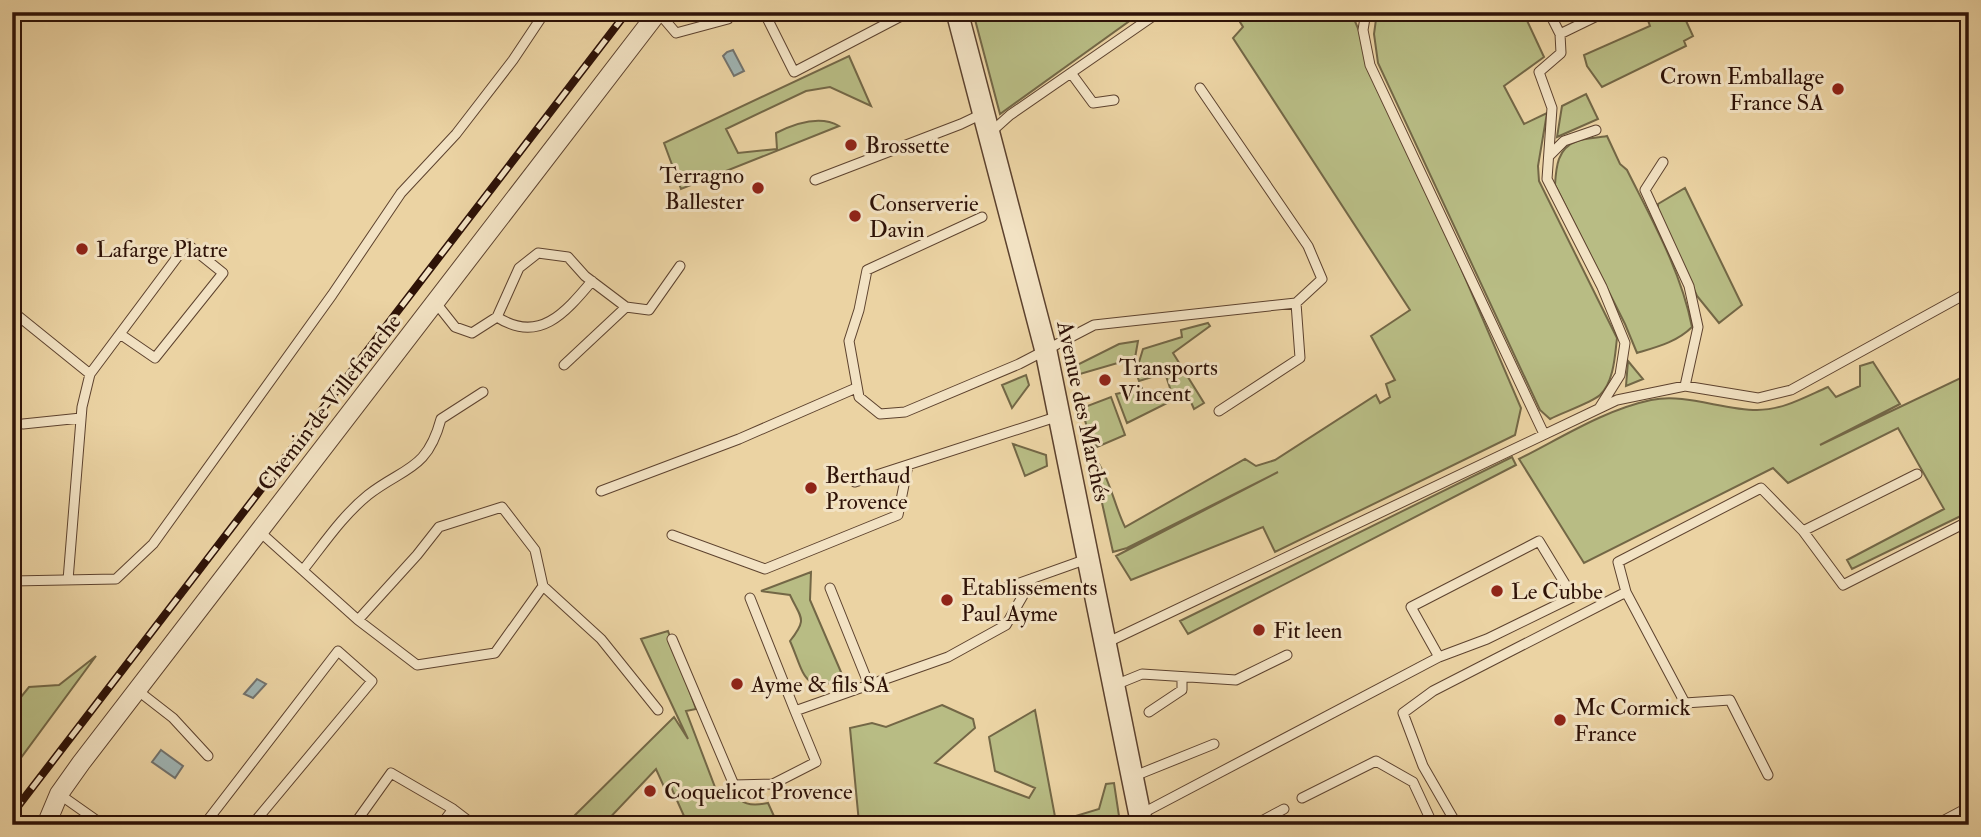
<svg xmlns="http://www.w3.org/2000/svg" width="1981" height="837" font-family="'IM FELL Double Pica',serif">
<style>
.green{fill:#b8bc84;stroke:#736746;stroke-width:2}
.water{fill:#9fb4b3;stroke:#72736e;stroke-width:2}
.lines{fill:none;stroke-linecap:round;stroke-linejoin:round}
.service-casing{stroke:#5d422e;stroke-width:11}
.minor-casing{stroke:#5d422e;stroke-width:20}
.tertiary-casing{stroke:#5d422e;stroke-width:24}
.service{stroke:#f2e2c3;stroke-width:9}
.minor{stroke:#f2e2c3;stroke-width:18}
.tertiary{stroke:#f2e2c3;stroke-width:21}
.rail-casing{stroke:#2e1207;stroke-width:8}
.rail{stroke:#f2e2c3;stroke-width:5;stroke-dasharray:16;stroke-linecap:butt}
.poi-dot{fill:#8f2418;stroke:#f2e2c3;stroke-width:2.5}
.labels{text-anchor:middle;stroke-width:6;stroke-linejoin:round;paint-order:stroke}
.poi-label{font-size:23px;fill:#2e1207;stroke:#f2e2c3;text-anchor:start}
.street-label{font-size:23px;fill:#2e1207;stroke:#f2e2c3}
</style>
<rect width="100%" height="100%" fill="#ebd3a3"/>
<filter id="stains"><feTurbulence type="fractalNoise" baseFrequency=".00286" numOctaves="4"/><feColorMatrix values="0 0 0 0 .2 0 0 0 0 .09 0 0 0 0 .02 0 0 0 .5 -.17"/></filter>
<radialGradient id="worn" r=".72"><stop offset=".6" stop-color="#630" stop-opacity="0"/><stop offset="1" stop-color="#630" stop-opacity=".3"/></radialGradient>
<!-- green -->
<path class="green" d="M973,12H1142L1000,114Z
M1234,12H1351L1521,408L1515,435L1275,552L1263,527L1131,580L1116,556L1278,472L1127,548L1113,552L1096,476L1099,464C1111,483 1115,507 1125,527L1245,459L1256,466L1275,460L1376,395L1380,403L1390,397L1386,384L1395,380L1371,336L1410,310L1233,38L1243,27Z
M1377,12H1523L1544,57L1504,86L1524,124L1547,113L1538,166L1539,181L1617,338C1615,355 1614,382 1600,395C1591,403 1561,413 1550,419L1540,410L1378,63L1374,34Z
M1645,12H1682L1693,36L1684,41L1686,46L1602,87L1587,66L1584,55L1650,26Z
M849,56L871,106L830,87L806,91L726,129L738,153L777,149L776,133C794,124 820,115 839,126L681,189L664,143Z
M1586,94L1598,119L1557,137L1562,106Z
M1607,136L1620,164L1627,170C1652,220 1681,271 1692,327C1677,342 1657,347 1637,353L1625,324L1555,185C1556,168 1557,148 1577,141C1586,138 1598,138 1607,136Z
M1685,188L1742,305L1719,323L1697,296L1658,209V204Z
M1208,323L1210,326L1173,353L1204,403L1194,409L1187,393L1127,423L1116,394L1142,388L1146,402L1171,391L1165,373L1139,381L1136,372L1143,349L1182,337L1181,330Z
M1138,341L1135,358L1073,376L1071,368L1119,344Z
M1628,361L1643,379L1626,386Z
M1873,362L1900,404L1820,445L1969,374V512L1852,569L1847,560L1944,509L1898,428L1788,483L1773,468L1584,563L1519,459C1561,438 1604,410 1651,400C1686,393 1722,410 1757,410C1783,410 1805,397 1828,387L1836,397L1860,386V366Z
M1026,375L1029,385L1012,408L1002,385Z
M1111,397L1125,435L1097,447L1089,436L1082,408Z
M1013,444L1046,455L1047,466L1025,476Z
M1512,457L1516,465L1188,634L1180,621Z
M811,572L810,600L844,679C802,694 805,675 790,641C808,618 801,619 790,595L761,591Z
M668,631L696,709L686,711L718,795L730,791C743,804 749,807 768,803L778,825H688L671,787L665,789L656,769L603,825L597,821L594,825H565L674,717L688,739L641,639Z
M96,656L12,770V708L29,687L59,685Z
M942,705L973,719L975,728L935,763L1029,798L1035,788L995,771L989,737L1035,710L1056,822L1099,809L1106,784L1114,783L1119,816L1073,825H855L859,823L850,728L872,723L886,727Z"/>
<!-- water -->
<path class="water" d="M733,50L744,71L734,76L723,56L727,52Z
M257,679L266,684L253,698L244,694Z
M161,750L183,766L175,778L152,762Z"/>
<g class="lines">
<!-- service casing -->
<g class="service-casing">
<path id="service" d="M658,12L676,33L728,19
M764,12L794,72L909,12
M1366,12L1363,30L1370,65L1544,434
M1549,12L1560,34L1595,17L1593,12
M1560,34L1561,53L1539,72L1552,108L1547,179L1602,287L1625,343L1620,375L1600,407
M1071,73L1093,103L1114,100
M990,133L1010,115L1159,12
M1550,155L1564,141L1596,130
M1663,162L1645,190L1689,286L1698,327L1685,386
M815,180L961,124L982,114
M982,217L867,270L859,310L849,341L859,397L880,414L905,412L1019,364L1094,325L1296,303L1322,279L1308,246L1200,88
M436,303L455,327L472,333L497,317L519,268L538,253L568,257L585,276L626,307L649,310L680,266
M12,311L90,374
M497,317C539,344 565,313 592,281
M564,365L626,307
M1219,411L1300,358L1296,303
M23,424L81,418
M855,482L1059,416
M601,491L739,439L856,388
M1803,531L1843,585L1969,521
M260,532L358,620L417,665L495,653L543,586L535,550L502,507L439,527L417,555L358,620
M672,535L765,569L898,515L908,465
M303,570C323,545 342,516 368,495C404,467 427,471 441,419L483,392
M68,580L82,407L90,374L187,244L223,273L155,358L120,334
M12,581L116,579L153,544L332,295L401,193L456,134L513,60L545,12
M543,586L601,639L658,710
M830,588L869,685
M997,591L1087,559
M1626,592L1685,703L1730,700L1768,775
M750,598L795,711
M672,639L734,785L773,784L816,762L795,711L948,657L1006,625L1033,578
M1106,643L1617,400L1685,386L1758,398L1791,390L1969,292
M1115,685L1142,674L1236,680L1287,655
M137,690L173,718L208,756
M1149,712L1182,690V677
M1132,777L1214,744
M59,794L103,825
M1302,798L1376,761L1413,782L1433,825
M1141,814L1439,657L1487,639L1573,597L1539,541L1411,607L1439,657
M204,825L338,651L372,681L252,825
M360,825L356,822L391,773L453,809
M441,825L453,809L474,825
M1254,825L1284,809
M1457,825L1423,766L1403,713L1433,691L1626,592L1618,562L1761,488L1803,531L1917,474
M1935,825L1969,807"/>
</g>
<!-- minor casing -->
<g class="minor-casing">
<path id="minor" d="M46,825L59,794L81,763L658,12"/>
</g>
<!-- tertiary casing -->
<g class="tertiary-casing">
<path id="tertiary" d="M957,12L1046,351L1142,825"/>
</g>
<!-- service -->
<use href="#service" class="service"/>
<!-- minor -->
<use href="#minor" class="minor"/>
<!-- tertiary -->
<use href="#tertiary" class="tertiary"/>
<!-- rail casing -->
<g class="rail-casing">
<path id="rail" d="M12,814L627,12"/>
</g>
<!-- rail -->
<use href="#rail" class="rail"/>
</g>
<!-- markers -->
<g class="poi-dot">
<circle cx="1838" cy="89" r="7"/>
<circle cx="851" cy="145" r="7"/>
<circle cx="758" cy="188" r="7"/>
<circle cx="855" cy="216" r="7"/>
<circle cx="82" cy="249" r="7"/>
<circle cx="1105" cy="380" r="7"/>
<circle cx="811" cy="488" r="7"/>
<circle cx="1497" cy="591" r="7"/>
<circle cx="947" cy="600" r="7"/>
<circle cx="1259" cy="630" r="7"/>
<circle cx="737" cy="684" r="7"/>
<circle cx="1560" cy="720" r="7"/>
<circle cx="650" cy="791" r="7"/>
</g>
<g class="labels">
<!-- poi labels -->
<g class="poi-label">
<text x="1824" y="84" text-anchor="end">Crown Emballage<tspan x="1824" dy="26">France SA</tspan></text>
<text x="865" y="153">Brossette</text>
<text x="744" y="183" text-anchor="end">Terragno<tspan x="744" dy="26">Ballester</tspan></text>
<text x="869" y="211">Conserverie<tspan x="869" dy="26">Davin</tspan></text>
<text x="96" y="257">Lafarge Platre</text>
<text x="1119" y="375">Transports<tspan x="1119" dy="26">Vincent</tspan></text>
<text x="825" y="483">Berthaud<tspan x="825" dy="26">Provence</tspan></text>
<text x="961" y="595">Etablissements<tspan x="961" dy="26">Paul Ayme</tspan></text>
<text x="1511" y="599">Le Cubbe</text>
<text x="1273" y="638">Fit leen</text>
<text x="751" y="692">Ayme &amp; fils SA</text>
<text x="1574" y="715">Mc Cormick<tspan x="1574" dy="26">France</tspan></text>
<text x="664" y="799">Coquelicot Provence</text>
</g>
<!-- street labels -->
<g class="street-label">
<text transform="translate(329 402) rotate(-52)" y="8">Chemin de Villefranche</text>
<text transform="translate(1084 411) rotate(78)" y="8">Avenue des Marchés</text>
</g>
</g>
<!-- margin -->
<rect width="1981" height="837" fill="none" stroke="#ebd3a3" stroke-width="42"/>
<rect x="14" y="14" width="1953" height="809" fill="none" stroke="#2e1207" stroke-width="3.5"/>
<rect x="21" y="21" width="1939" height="795" fill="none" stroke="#2e1207" stroke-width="2"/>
<rect width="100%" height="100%" filter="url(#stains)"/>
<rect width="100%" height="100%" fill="url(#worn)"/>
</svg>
